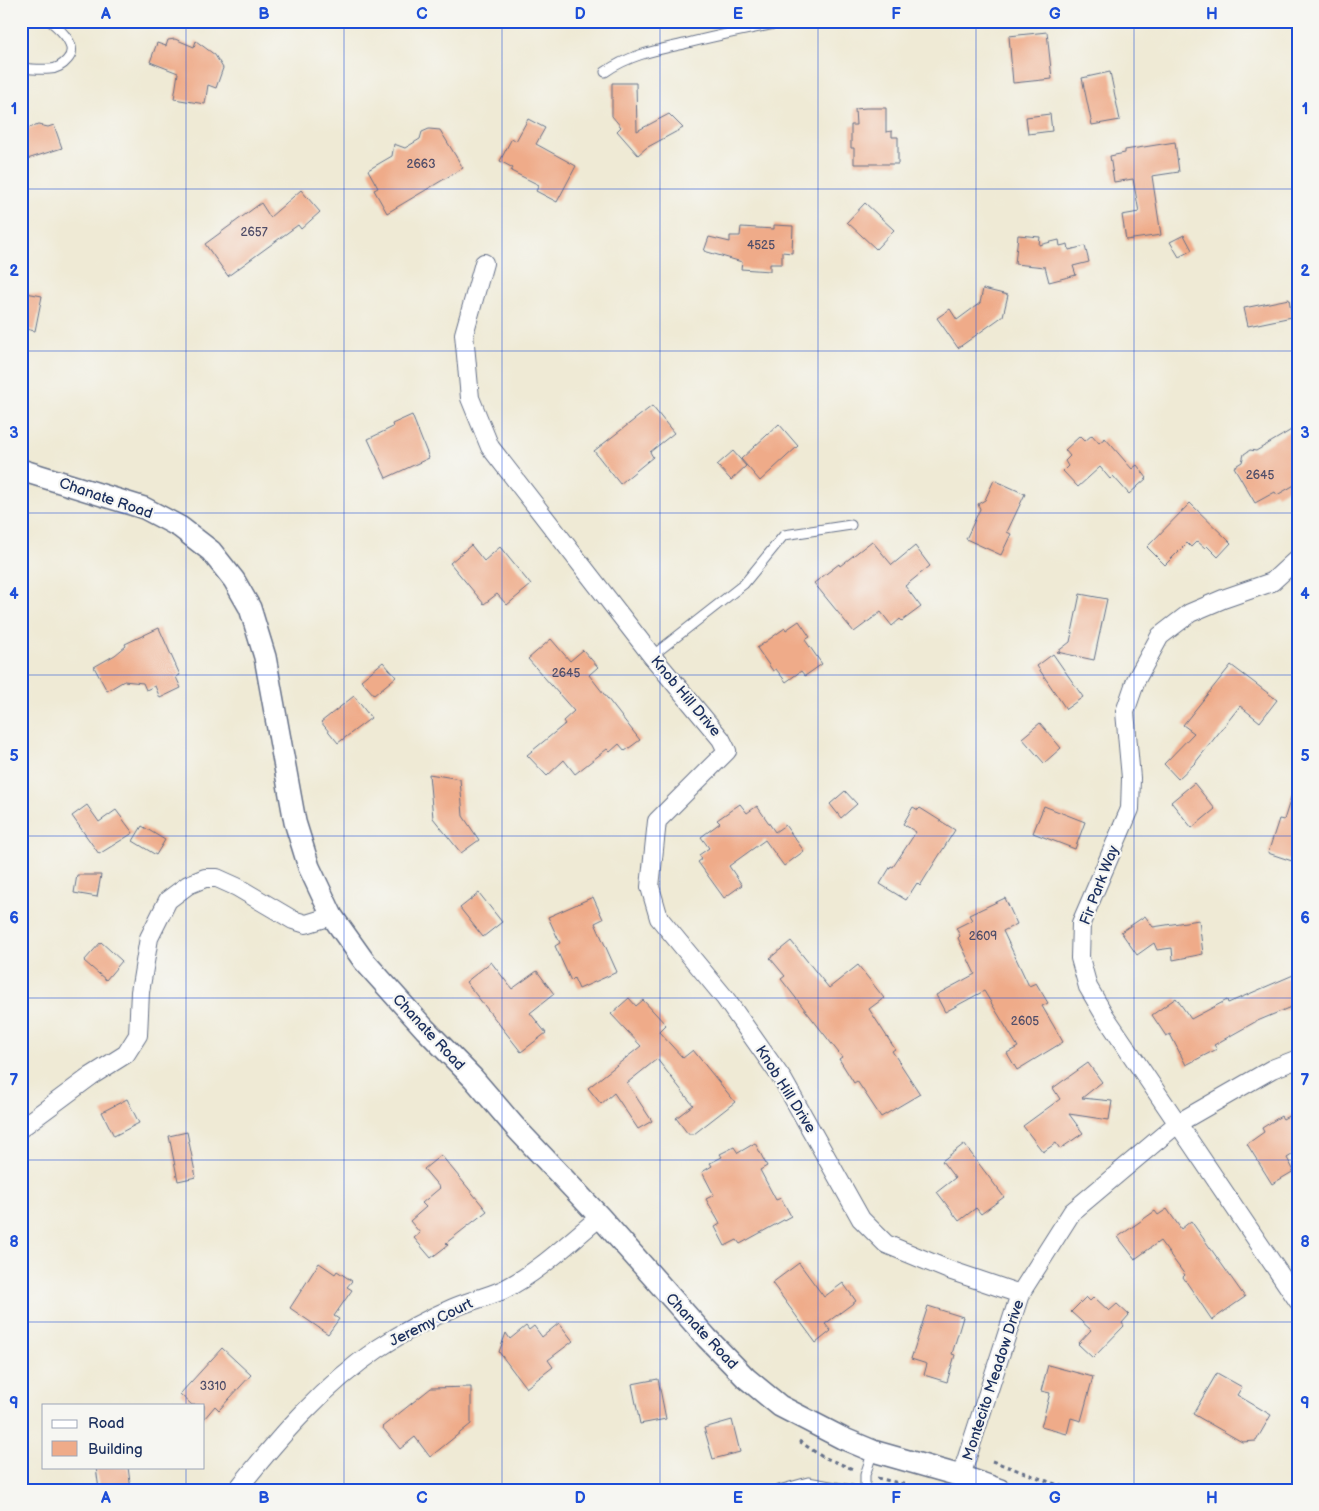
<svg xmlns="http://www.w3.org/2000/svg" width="1319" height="1511" font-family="'Balsamiq Sans',sans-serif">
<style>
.building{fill:#efab89}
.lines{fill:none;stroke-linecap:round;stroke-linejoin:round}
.service-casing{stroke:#657088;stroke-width:11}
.minor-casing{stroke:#657088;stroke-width:20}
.tertiary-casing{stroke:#657088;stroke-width:24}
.path{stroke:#657088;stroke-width:3;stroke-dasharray:4 4;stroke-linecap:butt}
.service{stroke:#fff;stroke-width:9}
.minor{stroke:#fff;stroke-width:18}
.tertiary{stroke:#fff;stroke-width:21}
.grid{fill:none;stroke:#1d4ed8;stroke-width:1;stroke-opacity:0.55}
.labels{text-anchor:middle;stroke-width:4.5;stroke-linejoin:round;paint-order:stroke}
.number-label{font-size:12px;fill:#504e69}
.street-label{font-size:15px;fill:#1b2f5e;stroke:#f6f6f2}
.neatline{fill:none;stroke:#1d4ed8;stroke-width:2}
.grid-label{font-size:16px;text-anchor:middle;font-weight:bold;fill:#1d4ed8}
</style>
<rect width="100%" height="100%" fill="#f6f6f2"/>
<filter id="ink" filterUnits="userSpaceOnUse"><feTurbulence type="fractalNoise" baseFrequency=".02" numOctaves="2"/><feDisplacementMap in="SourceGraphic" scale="10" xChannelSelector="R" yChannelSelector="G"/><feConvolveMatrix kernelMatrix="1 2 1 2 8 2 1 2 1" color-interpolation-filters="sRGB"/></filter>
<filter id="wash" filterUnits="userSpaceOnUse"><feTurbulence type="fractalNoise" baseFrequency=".0096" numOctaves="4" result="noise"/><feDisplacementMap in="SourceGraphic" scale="20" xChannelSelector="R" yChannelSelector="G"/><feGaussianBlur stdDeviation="1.12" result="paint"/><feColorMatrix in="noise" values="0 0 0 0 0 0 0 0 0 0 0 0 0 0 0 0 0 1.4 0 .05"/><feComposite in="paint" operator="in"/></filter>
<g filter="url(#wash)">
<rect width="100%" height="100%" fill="#efead5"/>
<g id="blocks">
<!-- building -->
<path class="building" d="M1047,32L1052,79L1013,83L1009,36Z
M175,39L194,47L196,41L215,55L223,68L216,88L208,85L205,104L174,99L178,73L150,62L157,43L166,46L168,40Z
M1110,72L1120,120L1092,125L1082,78Z
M612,83H636L637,131L669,114L683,128L646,148L638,155L617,131L621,127L612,116Z
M866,108H886V132L892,131V137H898V164H854V148H851V125H856L855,109Z
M1050,114L1052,131L1028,134L1026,117Z
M528,119L545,128L536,144L576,166L557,202L536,191L539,185L511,171L513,168L500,161L512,138L516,141Z
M39,125L48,127L54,125L62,148L21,161V130Z
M429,129L440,130L463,168L387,213L374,190L378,188L368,170L392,156L394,144L405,148L420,139L422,132Z
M1175,142L1179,172L1152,176L1161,235L1126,240L1122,215L1139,212L1133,179L1114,182L1110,156L1125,153V150Z
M301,190L320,212L301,229L298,225L228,276L205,244L261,203L270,217Z
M865,203L894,230L876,249L847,222Z
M774,225L793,226L792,253L782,252V264H770V271L741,269L742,262L704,251L709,237L730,242V236H740L741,227L774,229Z
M1018,235L1040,237L1039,245L1059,240L1060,246L1068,244L1069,250L1085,246L1089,262L1073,266L1076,275L1049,282L1045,267L1015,264Z
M1184,235L1192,250L1179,257L1170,242Z
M983,289L1008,295L1003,316L958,348L937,318L950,309L957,320L980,303Z
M21,292L42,296L35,331L21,328Z
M1289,299L1292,317L1248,326L1244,308Z
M652,406L674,433L650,452L653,457L620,484L594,451Z
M412,415L429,458L386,478L368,439L393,427L392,424Z
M779,424L798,446L760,481L741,459Z
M1298,426V483L1277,495L1275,492L1255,503L1234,467L1242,462L1244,454L1250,450L1256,451Z
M1092,435L1099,443L1105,438L1132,469L1137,465L1147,478L1129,494L1113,476L1110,479L1100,467L1078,487L1063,471L1068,466L1065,461L1070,456L1065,450L1080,436L1085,441Z
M733,451L746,466L731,480L717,465Z
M994,480L1025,494L1007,532L1011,534L1001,555L966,539L980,509L978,504L985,500Z
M1190,503L1231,543L1218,557L1207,546L1205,548L1197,541L1191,547L1187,543L1165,565L1147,547Z
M872,541L892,565L915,546L930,566L905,586L921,607L902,621L900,619L892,626L881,612L854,632L814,583L839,564L840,566Z
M471,545L484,561L500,547L531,585L507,605L497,594L484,604L450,563Z
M1080,594L1107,599L1094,660L1057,652L1070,642Z
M799,621L810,637L805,640L822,664L805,676L801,671L786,682L776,669L773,671L757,648L785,628L786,630Z
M159,628L180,675L176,677L181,688L160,698L155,686L146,690L143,683L124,681L107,691L94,667L115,655L126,646L125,644Z
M551,639L570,661L583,650L598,667L589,675L640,740L625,751L619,744L610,752L607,749L575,774L564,760L547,776L527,755L565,724L563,721L574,711L528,659Z
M1053,654L1083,697L1066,709L1037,666Z
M383,662L396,677L374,695L361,680Z
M1231,665L1277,700L1260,722L1240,706L1195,763L1178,779L1164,764L1194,733L1183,725Z
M354,696L371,718L338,743L321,722Z
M1040,723L1061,748L1044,763L1022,738Z
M429,774L460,779L463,816L479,840L461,853L433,818Z
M1194,783L1215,809L1192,828L1171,802Z
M1294,788L1298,789V863L1268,853L1279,819L1284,820Z
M845,791L857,804L841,818L830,804Z
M740,804L747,813L757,806L775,832L785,825L804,851L784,866L765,840L729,866L742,885L724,898L698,862L702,859L699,855L709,848L701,837L720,823L717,820Z
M87,805L99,822L116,810L133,833L99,854L72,816Z
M1044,806L1085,822L1075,849L1033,833Z
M913,807L918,810L920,808L955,830L920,886L917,883L906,900L880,884L891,866L893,867L916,832L903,824Z
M142,826L165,840L156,855L133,841Z
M77,875H101L97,897L74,893Z
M479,893L502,922L483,937L460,908Z
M593,897L603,919L595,923L617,972L579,989L574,978L571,981L555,946L560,943L548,917Z
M1005,898L1017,924L1003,931L1029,986L1036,983L1048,1003L1042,1006L1063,1042L1017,1070L1007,1053L1018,1047L984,991L945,1012L936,995L975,974L958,938L960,936L956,928L972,920L969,915Z
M1145,916L1153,927L1199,920L1203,954L1173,960L1172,948L1157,950L1154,943L1137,955L1121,932Z
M791,941L829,988L858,965L884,998L869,1009L895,1049L892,1051L920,1094L881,1117L857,1081L854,1083L839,1059L842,1057L781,979L785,976L770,958Z
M101,942L122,961L106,980L84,961Z
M491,962L512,989L537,971L554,994L530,1013L546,1033L521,1052L466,982Z
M1298,973V1004L1255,1022L1214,1045L1217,1049L1186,1065L1170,1034L1166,1036L1152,1015L1176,998L1191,1019L1227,1000L1228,1003Z
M629,998L636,1006L643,1000L666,1025L659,1032L683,1058L693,1050L735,1102L694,1134H688L676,1118L693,1105L657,1059L627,1083L652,1121L638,1129L614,1093L601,1104L588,1088L641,1046L611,1014Z
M1088,1063L1102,1082L1082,1098L1112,1101L1109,1120L1069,1114L1083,1133L1060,1149L1056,1143L1043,1152L1023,1126L1060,1099L1053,1088Z
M127,1099L139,1123L114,1136L102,1112Z
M1298,1111V1151L1287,1158L1294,1171L1272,1184L1247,1144L1264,1132L1262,1128L1281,1116L1283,1119Z
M187,1132L196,1177L178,1181L169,1136Z
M755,1143L767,1166L760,1170L776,1200L781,1198L791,1216L740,1244L737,1240L725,1246L715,1227L720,1224L706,1199L714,1195L702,1172L712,1166L710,1163L722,1157L720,1154L734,1147L738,1153Z
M964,1144L1004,1197L981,1214L976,1208L959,1221L937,1192L955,1178L942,1161Z
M441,1155L487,1211L446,1243L448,1245L431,1258L414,1238L420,1233L410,1221L426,1207L422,1203L440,1188L424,1169Z
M1167,1209L1181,1229L1191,1221L1245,1297L1212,1320L1183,1277L1185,1275L1160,1241L1135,1259L1118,1237L1155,1211L1158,1215Z
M319,1263L335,1274L337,1271L352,1281L347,1287L352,1290L334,1316L339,1319L328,1334L290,1308Z
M799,1263L824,1297L843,1283L856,1301L825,1324L831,1331L816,1343L772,1283Z
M1086,1297L1090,1301L1094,1297L1109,1311L1117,1304L1129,1315L1122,1323L1124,1326L1093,1358L1078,1344L1091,1330L1071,1312Z
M928,1306L963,1317L952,1354L955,1355L947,1382L924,1375L927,1364L911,1359Z
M559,1323L573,1341L548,1360L553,1367L526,1388L499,1352L506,1333L510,1339L526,1326L529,1330L534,1326L542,1337Z
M222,1348L251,1375L219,1410L215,1406L204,1419V1405H192L180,1394Z
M1048,1365L1093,1377L1081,1421L1071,1418L1067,1434L1041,1427L1050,1393L1041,1391Z
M1217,1373L1242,1387L1237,1395L1271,1415L1256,1441L1242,1442L1193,1414Z
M658,1379L666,1419L640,1424L632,1384Z
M471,1387V1424L430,1457L415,1437L400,1449L382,1427L431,1388Z
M732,1420L740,1452L713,1459L704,1428Z
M96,1467H128L131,1490H99Z"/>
</g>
</g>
<g filter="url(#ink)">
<use href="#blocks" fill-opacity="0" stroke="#657088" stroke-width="1"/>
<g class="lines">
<!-- service casing -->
<g class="service-casing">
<path id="service" d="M21,68C30,69 40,70 50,69C56,69 63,65 67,60C80,47 61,30 50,21
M605,72C629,55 656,50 684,44C719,35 754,28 790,21
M652,656L744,584L784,535L851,525
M779,1490L808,1482L852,1490
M865,1490V1475L873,1451"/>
</g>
<!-- minor casing -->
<g class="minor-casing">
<path id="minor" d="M484,263L464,334L470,398L490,447L652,656L721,739L727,751L657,821L650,887L659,918L725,998L783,1080L861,1219L886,1244L949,1270L1020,1294
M1298,558L1272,582L1223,599L1190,613L1160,636L1136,680L1125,712L1131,778L1130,809L1081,923L1080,958L1088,987L1105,1016L1298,1301
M21,1128L91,1076L126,1054L138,1035L140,992L149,938L168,900L188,885L205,878H217L237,887L293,920L306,924L332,916
M961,1476L1020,1294L1072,1212L1178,1123L1272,1069L1298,1059
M237,1490C279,1437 323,1386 379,1348C402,1333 427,1319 453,1308C469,1301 487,1297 503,1290C539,1272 569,1242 600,1217"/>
</g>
<!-- tertiary casing -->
<g class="tertiary-casing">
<path id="tertiary" d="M21,470L144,508L180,527L211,551L234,580L250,608L265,657L295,822L309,867L332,916L364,961L425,1029L473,1078L515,1127L600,1217L707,1338L746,1378L780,1406L842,1438L873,1451L961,1476L1000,1490"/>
</g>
<!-- path -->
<path class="path" d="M799,1441L821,1456L853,1469
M992,1461L1058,1485L1075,1490
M877,1478L925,1489
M1087,1490L1094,1488L1099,1490"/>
<!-- service -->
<use href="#service" class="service"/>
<!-- minor -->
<use href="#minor" class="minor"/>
<!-- tertiary -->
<use href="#tertiary" class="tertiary"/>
</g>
</g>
<!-- grid -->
<path class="grid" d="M186,21V1405M344,21V1490M502,21V1490M660,21V1490M818,21V1490M976,21V1490M1134,21V1490M21,189H1298M21,351H1298M21,513H1298M21,675H1298M21,836H1298M21,998H1298M21,1160H1298M21,1322H1298M186,1467V1490"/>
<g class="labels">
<!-- number labels -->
<g class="number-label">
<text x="421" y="168">2663</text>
<text x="254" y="236">2657</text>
<text x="761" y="249">4525</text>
<text x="1260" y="479">2645</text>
<text x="566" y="677">2645</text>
<text x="983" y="940">2609</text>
<text x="1025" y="1025">2605</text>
<text x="213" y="1390">3310</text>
</g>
<!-- street labels -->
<g class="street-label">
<text transform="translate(106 498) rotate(19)" y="5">Chanate Road</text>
<text transform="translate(686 696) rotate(50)" y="5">Knob Hill Drive</text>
<text transform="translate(1099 885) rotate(-69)" y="5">Fir Park Way</text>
<text transform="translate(429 1032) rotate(47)" y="5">Chanate Road</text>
<text transform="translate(786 1089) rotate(58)" y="5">Knob Hill Drive</text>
<text transform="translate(431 1322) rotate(-26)" y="5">Jeremy Court</text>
<text transform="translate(702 1331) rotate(47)" y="5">Chanate Road</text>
<text transform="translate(993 1380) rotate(-72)" y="5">Montecito Meadow Drive</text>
</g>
</g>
<!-- margin -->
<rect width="1319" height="1511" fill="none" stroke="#f6f6f2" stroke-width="55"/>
<!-- legend -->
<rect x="42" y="1404" width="162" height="65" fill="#f6f6f2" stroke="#9ea6b7"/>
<rect x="52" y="1420" width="25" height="8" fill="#ffffff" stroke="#9ea6b7"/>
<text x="88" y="1428" font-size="15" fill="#1b2f5e">Road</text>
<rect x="52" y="1441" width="25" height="15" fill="#efab89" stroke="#9ea6b7"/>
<text x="88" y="1454" font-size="15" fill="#1b2f5e">Building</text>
<rect x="28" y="28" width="1264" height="1456" class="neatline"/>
<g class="grid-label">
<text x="106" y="19">A</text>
<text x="264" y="19">B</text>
<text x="422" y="19">C</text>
<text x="580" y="19">D</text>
<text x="738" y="19">E</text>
<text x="896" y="19">F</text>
<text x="1055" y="19">G</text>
<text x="1212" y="19">H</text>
<text x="14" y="114">1</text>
<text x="1305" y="114">1</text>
<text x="14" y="276">2</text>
<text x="1305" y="276">2</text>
<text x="14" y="438">3</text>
<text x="1305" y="438">3</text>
<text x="14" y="599">4</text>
<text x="1305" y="599">4</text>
<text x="14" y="761">5</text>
<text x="1305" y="761">5</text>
<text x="14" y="923">6</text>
<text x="1305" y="923">6</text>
<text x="14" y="1085">7</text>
<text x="1305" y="1085">7</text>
<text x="14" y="1247">8</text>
<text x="1305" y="1247">8</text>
<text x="14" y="1408">9</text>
<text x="1305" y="1408">9</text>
<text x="106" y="1503">A</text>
<text x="264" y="1503">B</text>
<text x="422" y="1503">C</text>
<text x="580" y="1503">D</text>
<text x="738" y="1503">E</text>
<text x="896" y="1503">F</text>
<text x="1055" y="1503">G</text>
<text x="1212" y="1503">H</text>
</g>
</svg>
